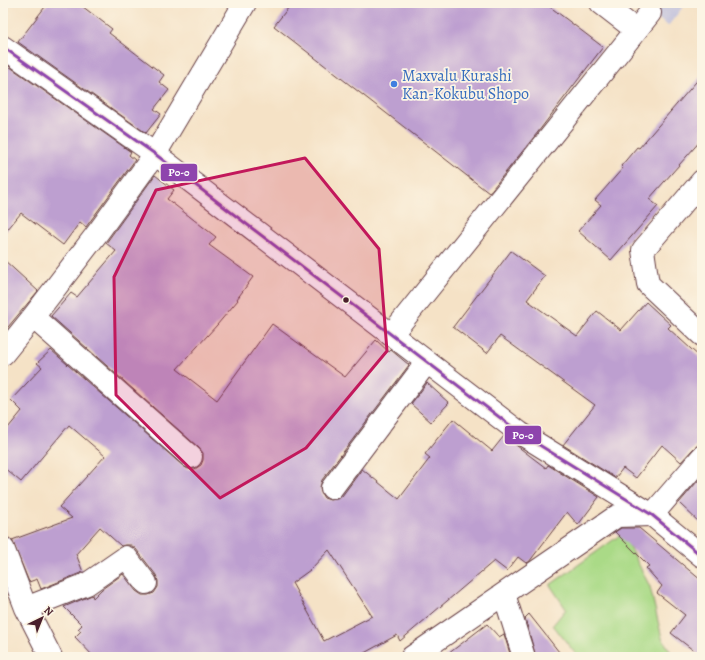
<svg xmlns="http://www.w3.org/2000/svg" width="705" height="660" font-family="Alegreya,serif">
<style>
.industrial{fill:#c2c2dc}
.green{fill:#aada87;stroke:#7a7c59}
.building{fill:#bd9fd0;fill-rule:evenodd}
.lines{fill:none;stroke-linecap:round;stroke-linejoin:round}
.minor-casing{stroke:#643c42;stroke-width:24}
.tertiary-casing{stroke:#643c42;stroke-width:24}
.minor{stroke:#fff;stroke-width:22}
.tertiary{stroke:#fff;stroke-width:22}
.bus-1-casing{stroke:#fcf5e5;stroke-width:6}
.bus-1{stroke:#8e44ad;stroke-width:3}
.marked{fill:#c2185b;fill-opacity:0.2;stroke:#c2185b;stroke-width:3;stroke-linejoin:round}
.shop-dot{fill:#3f7fe0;stroke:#fcf5e5;stroke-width:1.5}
.bus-dot{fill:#4a1f2b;stroke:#fcf5e5;stroke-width:1.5}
.labels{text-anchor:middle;stroke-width:3.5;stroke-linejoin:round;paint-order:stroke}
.shop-label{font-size:16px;fill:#366cbe;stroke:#fcf5e5;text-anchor:start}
.line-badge{stroke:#fcf5e5;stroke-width:1.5}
.badge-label{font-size:11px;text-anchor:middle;font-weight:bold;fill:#fff}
</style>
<rect width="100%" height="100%" fill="#fcf5e5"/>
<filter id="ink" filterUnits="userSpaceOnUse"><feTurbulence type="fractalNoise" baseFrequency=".025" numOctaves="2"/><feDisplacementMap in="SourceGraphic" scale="8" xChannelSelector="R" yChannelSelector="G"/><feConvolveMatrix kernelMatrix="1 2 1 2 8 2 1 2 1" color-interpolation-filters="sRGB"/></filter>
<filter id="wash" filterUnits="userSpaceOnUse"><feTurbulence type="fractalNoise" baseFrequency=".012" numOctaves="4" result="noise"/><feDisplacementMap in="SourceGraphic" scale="16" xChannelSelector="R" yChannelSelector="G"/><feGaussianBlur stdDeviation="0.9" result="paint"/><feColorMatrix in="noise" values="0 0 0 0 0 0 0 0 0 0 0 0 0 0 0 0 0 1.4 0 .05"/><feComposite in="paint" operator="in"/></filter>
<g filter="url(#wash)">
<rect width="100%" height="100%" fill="#f5e2c6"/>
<!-- industrial -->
<path class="industrial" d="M637,3H686L668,26Z"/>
<!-- green -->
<path class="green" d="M623,533L650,587L662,638L674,657H578L553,625L566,609L550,585Z"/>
<g id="blocks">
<!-- building -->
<path class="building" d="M48,3H78L112,29L109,33L164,75L159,82L169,90L154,109L161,114L146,133L18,42Z
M292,3H545L603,47L538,132L489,193L274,26Z
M3,62L131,152L129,155L135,160L86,227L80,222L63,245L21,213L3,235Z
M702,75V139L649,199L658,206L611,260L578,231L601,205L595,200L623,168L621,166L637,147L639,148Z
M155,175L174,190L167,199L216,237L209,245L253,277L237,299L238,300L217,325L177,369L217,400L272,324L345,377L376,340L389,352L391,350L409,365L322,480L320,487L321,493L324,498L330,500L337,499L342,496L362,469L399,499L430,458L425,454L453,419L492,451L504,436L546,468L548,465L599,497L578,525L567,512L529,562L526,563L518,557L507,571L494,561L400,641L397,635L357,657H94L75,637L81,631L78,629L82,625L64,607L92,595L93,598L102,589L123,574L136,591L142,595H148L154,593L158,587V581L156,575L136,549L131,545H125L121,546L100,527L76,554L83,572L41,589L37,579L29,582L12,540L72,518L59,507L105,456L69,425L21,482L3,467V434L22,411L11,400L42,367L37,363L51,350L183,466L188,469H195L201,465L203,460V453L199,448L51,316L71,293L77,297L116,251L106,243ZM329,550L372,616L324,641L292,583L310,570Z
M511,251L545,276L527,300L577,336L597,311L621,330L646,302L671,325L668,328L702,359V445H698L693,449L681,462L662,445L636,478L623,468L616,477H614L563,445L595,405L500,336L487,353L453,327Z
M3,259L38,291L3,333Z
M427,383L449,403L431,422L411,404Z
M702,476V525L679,503Z
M621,528H639L702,581V657L671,633L685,615L657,593L662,586L646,568L649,566L615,532Z
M529,614L563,657H536L525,618Z
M487,624L499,637L504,634L511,657H444Z"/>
</g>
</g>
<g filter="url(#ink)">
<use href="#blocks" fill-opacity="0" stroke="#643c42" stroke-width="1"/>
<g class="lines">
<!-- minor casing -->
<g class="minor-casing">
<path id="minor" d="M601,3L636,30
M702,181L643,250L648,284L702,335
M33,317L191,457
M391,335L650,13
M3,354L33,317L99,231L155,154L245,3
M332,488L427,362
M3,548L26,608L51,657
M504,594L524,657
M26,608L87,584L126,557L146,583
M412,657L617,516L652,515L702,457"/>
</g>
<!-- tertiary casing -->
<g class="tertiary-casing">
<path id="tertiary" d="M3,47L155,154L520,433L652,515L702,556"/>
</g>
<!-- minor -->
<use href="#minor" class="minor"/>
<!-- tertiary -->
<use href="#tertiary" class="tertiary"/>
<!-- bus-1 casing -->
<g class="bus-1-casing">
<path id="bus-1" d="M3,47L155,154L520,433L652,515L702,556"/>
</g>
<!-- bus-1 -->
<use href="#bus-1" class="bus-1"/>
</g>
</g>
<!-- marked area -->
<path class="marked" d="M305,158L379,249L387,351L306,448L220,498L116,395L114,277L156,190Z"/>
<!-- markers -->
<circle class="shop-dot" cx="394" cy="84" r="4"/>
<circle class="bus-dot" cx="346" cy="300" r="3.5"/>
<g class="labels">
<!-- shop labels -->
<g class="shop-label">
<text x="402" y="81">Maxvalu Kurashi<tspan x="402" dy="18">Kan-Kokubu Shopo</tspan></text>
</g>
</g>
<g class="line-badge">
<rect x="160" y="163" width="38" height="19" rx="4" fill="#8e44ad"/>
<rect x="504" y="425" width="38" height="20" rx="4" fill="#8e44ad"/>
</g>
<g class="badge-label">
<text x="179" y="176">P0-0</text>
<text x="523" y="439">P0-0</text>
</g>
<!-- margin -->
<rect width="705" height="660" fill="none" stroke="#fcf5e5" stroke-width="16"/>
<!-- north arrow -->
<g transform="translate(42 618) rotate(43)" stroke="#fcf5e5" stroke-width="3" paint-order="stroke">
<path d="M0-3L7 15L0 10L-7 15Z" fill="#4a1f2b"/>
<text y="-6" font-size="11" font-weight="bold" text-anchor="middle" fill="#4a1f2b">N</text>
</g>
</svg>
